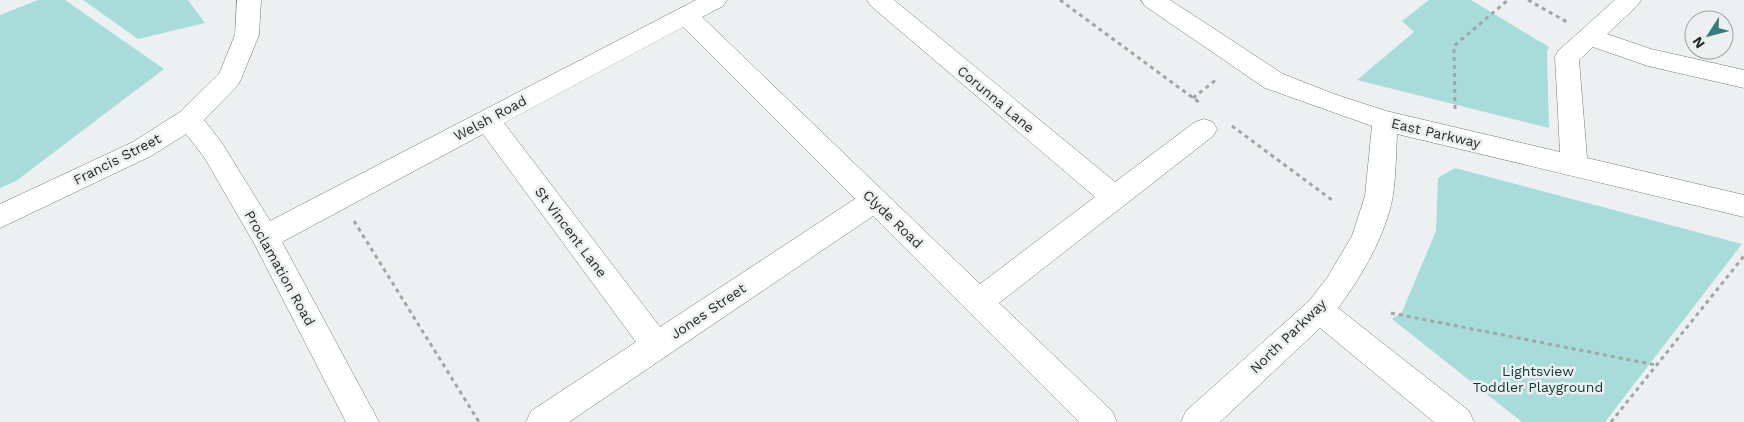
<svg xmlns="http://www.w3.org/2000/svg" width="1744" height="422" font-family="'Work Sans',sans-serif">
<style>
.green{fill:#a8dcdb}
.lines{fill:none;stroke-linecap:round;stroke-linejoin:round}
.minor-casing{stroke:#777b7a;stroke-width:1}
.path{stroke:#a2a5a5;stroke-width:3;stroke-dasharray:4 4;stroke-linecap:butt}
.minor{fill:#fff;fill-rule:evenodd}
.labels{text-anchor:middle;stroke-width:5;stroke-linejoin:round;paint-order:stroke}
.street-label{font-size:14px;fill:#292a2a;stroke:#ecf0f0}
.park-label{font-size:14px;fill:#0b3737;stroke:#ecf0f0}
</style>
<rect width="100%" height="100%" fill="#ecf0f0"/>
<!-- green -->
<path class="green" d="M38,0H65L164,69L16,181L0,188V15Z
M83,0H188L205,23L138,39Z
M1429,0H1471L1549,47L1547,52L1549,128L1357,80L1414,32L1402,21Z
M1455,168L1742,244L1605,422H1522L1392,319L1402,312L1436,231L1438,178Z"/>
<g class="lines">
<!-- minor casing -->
<g class="minor-casing">
<path id="minor" d="M237,0H261L259,35L241,79L238,85L204,120L222,143L270,221L696,0H727L723,6L702,17L980,284L1095,197L871,6L867,0H894L1115,182L1195,122L1204,119L1213,122L1217,129L1213,136L999,303L1112,411L1117,422H1079L873,216L569,422H526L531,411L636,342L483,134L282,242L379,422H346L255,245L204,157L186,134L151,156L0,228V204L133,142L180,112L219,74L235,35ZM683,27L855,199L660,327L504,123Z
M1141,0H1170L1283,74L1334,94L1386,111L1560,152L1555,57L1558,51L1615,0H1641L1637,6L1607,34L1651,49L1744,70V88L1648,66L1593,47L1579,60L1587,158L1744,195V217L1397,134C1396,154 1396,175 1393,195C1387,233 1361,278 1338,308L1469,411L1474,422H1434L1320,328L1220,422H1181L1186,411L1309,301L1327,278L1352,236L1365,196L1372,126L1265,88L1145,6Z"/>
</g>
<!-- path -->
<path class="path" d="M1060,0L1200,103
M1528,0L1567,22
M1193,98L1217,79
M1455,109L1454,46L1508,0
M1232,126L1332,200
M354,221L479,422
M1391,313L1656,365
M1611,422L1744,256"/>
<!-- minor -->
<use href="#minor" class="minor"/>
</g>
<g class="labels">
<!-- street labels -->
<g class="street-label">
<text transform="translate(996 99) rotate(40)" y="5">Corunna Lane</text>
<text transform="translate(490 118) rotate(-28)" y="5">Welsh Road</text>
<text transform="translate(1436 133) rotate(13)" y="5">East Parkway</text>
<text transform="translate(117 159) rotate(-27)" y="5">Francis Street</text>
<text transform="translate(893 219) rotate(44)" y="5">Clyde Road</text>
<text transform="translate(571 232) rotate(53)" y="5">St Vincent Lane</text>
<text transform="translate(280 268) rotate(61)" y="5">Proclamation Road</text>
<text transform="translate(708 311) rotate(-34)" y="5">Jones Street</text>
<text transform="translate(1288 336) rotate(-44)" y="5">North Parkway</text>
</g>
<!-- park labels -->
<g class="park-label">
<text x="1538" y="376">Lightsview<tspan x="1538" dy="16">Toddler Playground</tspan></text>
</g>
</g>
<!-- north arrow -->
<g transform="translate(1709 35) rotate(234)"><circle r="24" fill="#ecf0f0" stroke="#9ea1a1"/>
<path d="M0-4L9 19L0 12L-9 19Z" fill="#347d7c"/>
<text y="-8" font-size="14" font-weight="bold" text-anchor="middle" fill="#292a2a">N</text>
</g>
</svg>
